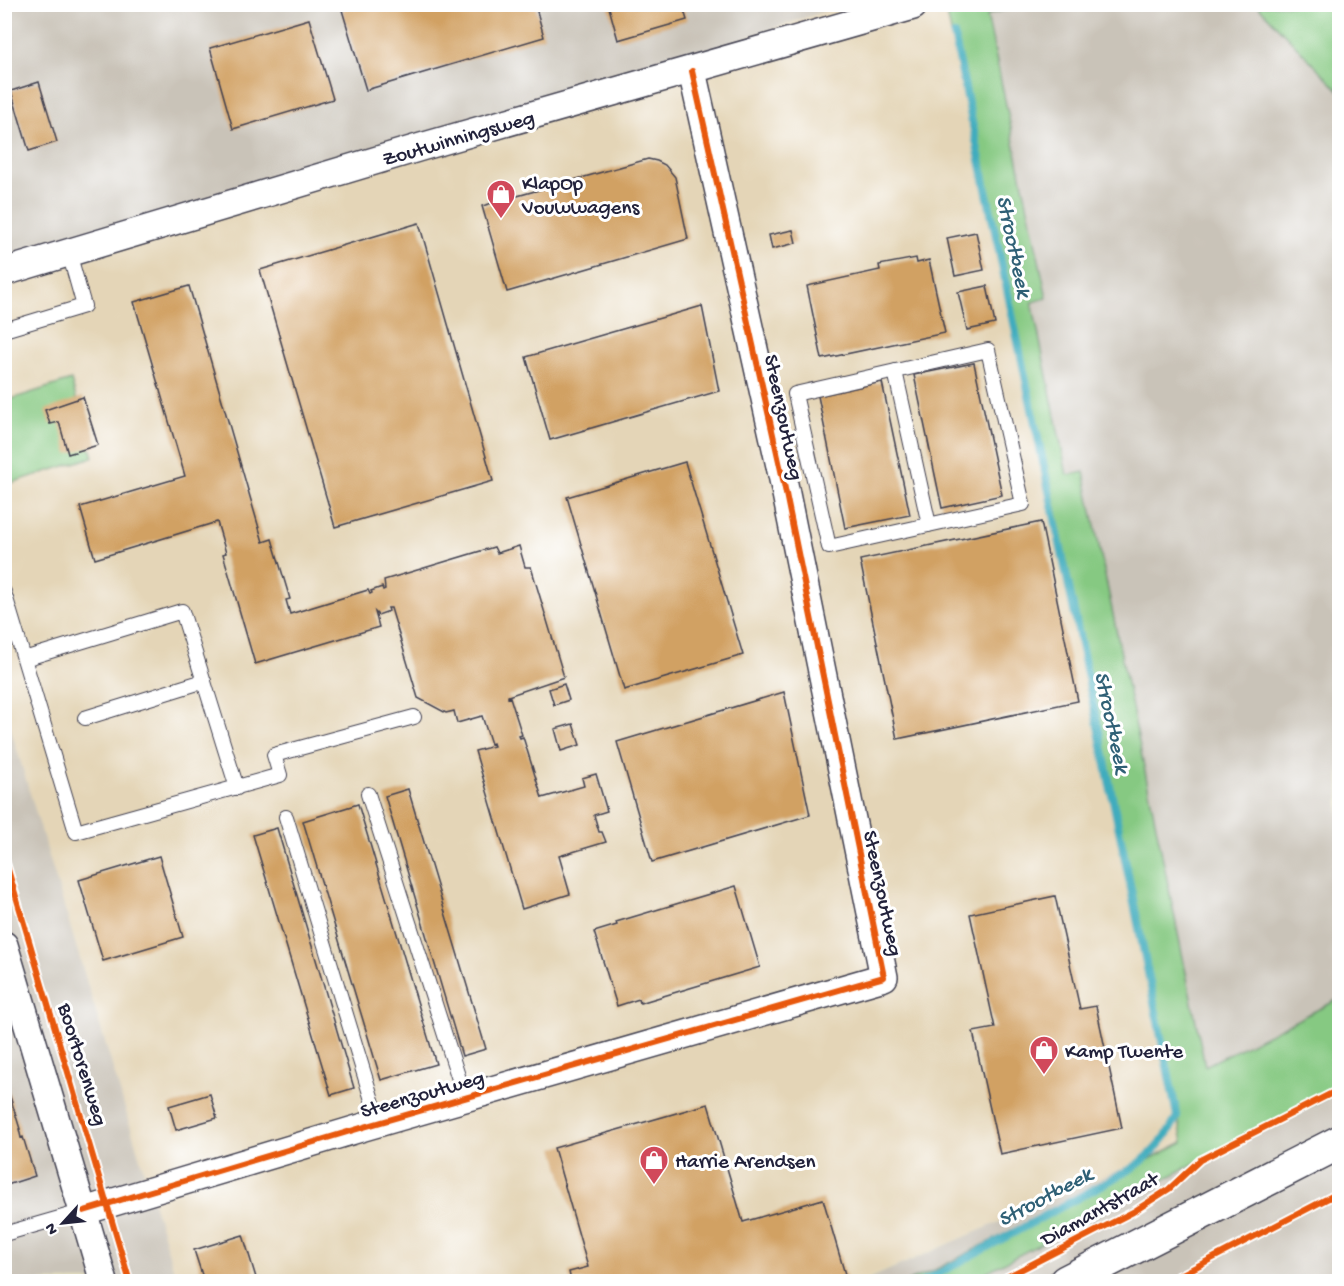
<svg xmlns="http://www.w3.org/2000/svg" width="1344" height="1286" font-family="'Gochi Hand',sans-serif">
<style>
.built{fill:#e4d5b7}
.industrial{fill:#c9c3b8}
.green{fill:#86c982;stroke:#54765e;stroke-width:1.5}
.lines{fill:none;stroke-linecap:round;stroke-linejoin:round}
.stream{stroke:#3facbd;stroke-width:8}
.building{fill:#d1a163}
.lane-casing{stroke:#403f4f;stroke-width:16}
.street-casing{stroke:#403f4f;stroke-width:30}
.secondary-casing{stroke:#403f4f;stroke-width:36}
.lane{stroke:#fff;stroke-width:14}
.street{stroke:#fff;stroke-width:27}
.secondary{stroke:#fff;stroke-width:33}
.cycleway-casing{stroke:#fff;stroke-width:10}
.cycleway{stroke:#e8590c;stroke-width:6}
.labels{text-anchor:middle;stroke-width:6;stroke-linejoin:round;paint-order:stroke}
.street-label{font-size:21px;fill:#22223b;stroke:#fff}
.poi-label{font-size:21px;fill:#22223b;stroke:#fff;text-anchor:start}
.water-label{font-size:22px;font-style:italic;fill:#2f6076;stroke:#fff}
</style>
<rect width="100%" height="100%" fill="#fff"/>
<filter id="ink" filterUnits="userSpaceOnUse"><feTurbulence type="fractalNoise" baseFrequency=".0167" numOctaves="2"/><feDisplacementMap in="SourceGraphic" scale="12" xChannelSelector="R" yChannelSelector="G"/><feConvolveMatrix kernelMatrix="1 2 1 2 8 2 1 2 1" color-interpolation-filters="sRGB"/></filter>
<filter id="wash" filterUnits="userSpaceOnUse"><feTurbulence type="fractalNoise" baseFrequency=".008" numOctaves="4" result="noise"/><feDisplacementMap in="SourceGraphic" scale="24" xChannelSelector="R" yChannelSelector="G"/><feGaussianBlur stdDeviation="1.35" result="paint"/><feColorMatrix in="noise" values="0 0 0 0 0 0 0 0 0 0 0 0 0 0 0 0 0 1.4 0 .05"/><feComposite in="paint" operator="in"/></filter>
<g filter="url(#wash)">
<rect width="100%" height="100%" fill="#e7e2c0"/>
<!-- built -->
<path class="built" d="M843,5H945L1052,489L1183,1142L861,1281H177L5,710L4,287Z"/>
<!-- industrial -->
<path class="industrial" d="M5,4L843,5L5,287Z
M1022,4L1257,5L1339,91V999L1205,1066L1084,472L1067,475L1032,302L1047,298L987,15Z
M5,710L177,1281H5Z
M1339,1062V1281L861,1282L1183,1142Z"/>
<!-- green -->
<path class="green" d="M945,5H1022L987,15L1047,298L1032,302L1067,475L1084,472L1205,1066L1339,999L1340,1091L1188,1167L969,1281L907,1282L935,1270L1183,1142L1052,489Z
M1257,5H1330L1339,14V91Z
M71,380L93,457L5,485V401Z"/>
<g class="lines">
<!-- stream -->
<path class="stream" d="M923,1282L1133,1168C1151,1155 1168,1138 1177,1116L1101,741L954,35"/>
</g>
<g id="blocks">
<!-- building -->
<path class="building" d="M359,4H535L544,37L366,90L342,10Z
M608,4H682L687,20L618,40Z
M722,4H741L742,5L723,10Z
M309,19L333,99L233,129L210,48Z
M39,82L57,142L29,151L11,91Z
M648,159L657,161L665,165L675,177L688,239L507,292L482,206Z
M419,223L493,481L335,527L260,270Z
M793,230L796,243L772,249L769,235Z
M976,232L984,270L955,276L947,238Z
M916,258L917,263L929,260L945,333L822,359L807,286L880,270L879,265Z
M189,286L263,542L272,539L290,599L286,600L290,614L368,590L370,594L372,593L371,591L382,587L383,590L385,589L384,580L494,547L497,553L519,546L525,567H531L564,677L508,696V698L510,697L522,735L519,736L520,738L523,737L542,798L584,786L582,778L596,774L607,811L594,815L599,832H602L606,842L559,856L570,894L522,909L475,751L494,746L493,743L491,744L482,716L457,723L454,711L446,713L418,698L391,608H388L389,611L378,615L375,612L379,627L255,664L223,554L226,553L217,522L95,559L80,507L185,476L134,302Z
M987,286L995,324L967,330L958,292Z
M702,306L719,391L550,440L526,357Z
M974,363L1002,495L942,508L914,375Z
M882,382L910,515L845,528L818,396Z
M83,397L98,445L68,454L59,422L50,424L45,410Z
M685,462L743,655L624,690L567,497Z
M1041,522L1078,701L897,739L860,560Z
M564,684L569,700L554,705L549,689Z
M784,692L810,815L652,862L617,742Z
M573,724L580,745L561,751L555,729Z
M408,789L486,1049L462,1056L385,796Z
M358,804L436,1064L381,1080L303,821Z
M277,828L354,1088L331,1095L253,835Z
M159,856L183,937L103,961L79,880Z
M736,886L760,967L640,1003L639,999L617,1006L594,932L617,925L616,922Z
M1055,896L1080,1009L1096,1006L1122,1128L1000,1154L973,1032L995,1028L970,914Z
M4,1077L20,1129H19L21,1138L23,1137L35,1176L4,1186Z
M210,1094L217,1118L176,1130L169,1106Z
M708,1104L743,1222L823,1199L847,1281H571L569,1272L588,1267L554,1148Z
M243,1235L257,1281H204L194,1250Z"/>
</g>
</g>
<g filter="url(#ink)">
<use href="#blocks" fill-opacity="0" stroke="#403f4f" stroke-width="1.5"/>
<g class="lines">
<!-- lane casing -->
<g class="lane-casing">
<path id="lane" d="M4,330L84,306L69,253
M988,350L1023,504L829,547L795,394Z
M895,371L929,525
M4,592L76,832L280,775L274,755L414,717
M24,659L182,611L237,788
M85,718L204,681
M368,794L465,1098
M286,817L379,1123
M4,1234L84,1211"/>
</g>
<!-- street casing -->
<g class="street-casing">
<path id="street" d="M4,272L421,147L913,6
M4,945L104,1282
M84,1211L364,1127L884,977L784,484L692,71"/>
</g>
<!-- secondary casing -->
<g class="secondary-casing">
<path id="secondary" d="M1066,1282L1340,1142"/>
</g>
<!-- lane -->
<use href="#lane" class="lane"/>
<!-- street -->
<use href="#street" class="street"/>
<!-- secondary -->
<use href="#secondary" class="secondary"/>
<!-- cycleway casing -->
<g class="cycleway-casing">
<path id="cycleway" d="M4,856L130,1282
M84,1211L364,1127L884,977L784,484L692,71
M997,1282L1133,1212L1169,1189L1200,1160L1340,1089
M1167,1282L1340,1192"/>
</g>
<!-- cycleway -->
<use href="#cycleway" class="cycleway"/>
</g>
</g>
<!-- icons -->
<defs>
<g id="shop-pin" transform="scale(1.5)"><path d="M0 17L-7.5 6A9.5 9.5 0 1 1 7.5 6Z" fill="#d1495b" stroke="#fff"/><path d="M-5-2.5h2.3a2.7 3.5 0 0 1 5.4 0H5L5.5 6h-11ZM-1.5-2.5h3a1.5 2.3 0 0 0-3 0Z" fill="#fff"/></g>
</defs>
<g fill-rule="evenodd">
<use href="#shop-pin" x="501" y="194"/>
<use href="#shop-pin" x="1044" y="1050"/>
<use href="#shop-pin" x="654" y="1160"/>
</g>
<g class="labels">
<!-- street labels -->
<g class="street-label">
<text transform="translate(458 137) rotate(-16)" y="7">Zoutwinningsweg</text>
<text transform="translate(785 417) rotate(78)" y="7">Steenzoutweg</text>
<text transform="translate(884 893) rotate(78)" y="7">Steenzoutweg</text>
<text transform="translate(84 1064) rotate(73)" y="7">Boortorenweg</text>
<text transform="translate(422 1093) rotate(-16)" y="7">Steenzoutweg</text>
<text transform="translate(1099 1208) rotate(-29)" y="7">Diamantstraat</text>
</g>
<!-- poi labels -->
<g class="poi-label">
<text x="522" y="189">KlapOp<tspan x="522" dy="24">Vouwwagens</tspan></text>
<text x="1065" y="1057">Kamp Twente</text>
<text x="675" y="1167">Harrie Arendsen</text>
</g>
<!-- water labels -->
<g class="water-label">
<text transform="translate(1016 246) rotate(78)" y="8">Strootbeek</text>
<text transform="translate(1114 722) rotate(78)" y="8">Strootbeek</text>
<text transform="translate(1044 1195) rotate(-28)" y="8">Strootbeek</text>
</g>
</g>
<!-- margin -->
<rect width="1344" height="1286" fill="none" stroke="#fff" stroke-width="24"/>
<!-- north arrow -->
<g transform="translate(63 1223) rotate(243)" stroke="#ffffff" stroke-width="4.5" paint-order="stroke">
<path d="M0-4.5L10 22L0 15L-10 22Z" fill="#22223b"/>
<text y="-9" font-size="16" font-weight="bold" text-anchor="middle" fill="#22223b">N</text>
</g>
</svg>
